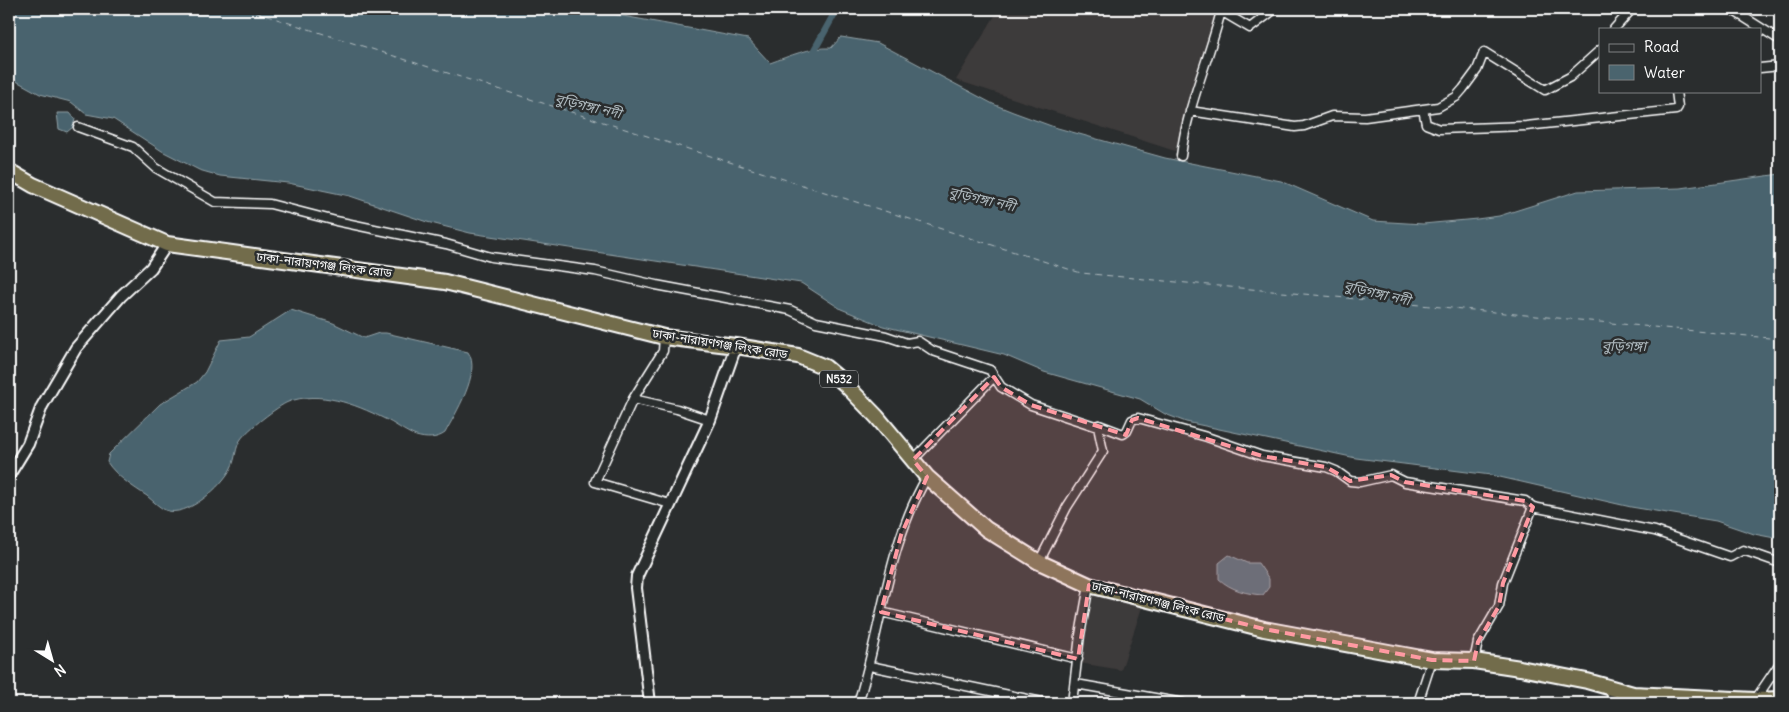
<svg xmlns="http://www.w3.org/2000/svg" width="1789" height="712" font-family="Delius,'Noto Sans Bengali',sans-serif">
<style>
.built{fill:#3e3a3a}
.water{fill:#4a646e;stroke:#92a2a8}
.lines{fill:none;stroke-linecap:round;stroke-linejoin:round}
.canal{stroke:#4a646e;stroke-width:7}
.ferry{stroke:#aeb9be;stroke-width:1;stroke-dasharray:6 5;stroke-linecap:butt}
.street-casing{stroke:#fff;stroke-width:11}
.secondary-casing{stroke:#fff;stroke-width:14}
.highway-casing{stroke:#fff;stroke-width:18}
.street{stroke:#2a2d2e;stroke-width:8}
.secondary{stroke:#2a2d2e;stroke-width:10}
.highway{stroke:#726c4b;stroke-width:14}
.marked{fill:#ff9aa2;fill-opacity:0.2;stroke:#ff9aa2;stroke-width:4;stroke-dasharray:10 6;stroke-linejoin:round}
.labels{text-anchor:middle;stroke-width:5;stroke-linejoin:round;paint-order:stroke}
.shield{fill:#2a2d2e;stroke:#bfc0c0;stroke-width:1}
.shield-label{font-size:11px;font-weight:bold;fill:#fff}
.street-label{font-size:12px;fill:#fff;stroke:#2a2d2e}
.water-label{font-size:14px;font-style:italic;fill:#aeb9be;stroke:#2a2d2e}
</style>
<rect width="100%" height="100%" fill="#2a2d2e"/>
<filter id="ink" filterUnits="userSpaceOnUse"><feTurbulence type="fractalNoise" baseFrequency=".02" numOctaves="2"/><feDisplacementMap in="SourceGraphic" scale="10" xChannelSelector="R" yChannelSelector="G"/><feConvolveMatrix kernelMatrix="1 2 1 2 8 2 1 2 1" color-interpolation-filters="sRGB"/></filter>
<g filter="url(#ink)">
<!-- built -->
<path class="built" d="M999,9L1219,10L1175,151L956,80Z
M1092,587L1144,601L1121,670L1080,663Z"/>
<!-- water -->
<path class="water" d="M9,9H585L748,39L770,63C790,56 809,47 831,48L841,37L878,43L993,104L1013,112L1054,127L1165,158L1281,181L1373,221L1423,224L1477,219L1499,216L1578,191L1681,188L1780,174V539L1754,534L1716,521L1631,507L1491,475L1356,458L1186,422L1165,414L1140,399L1044,372L1004,355L883,326L841,309L801,283L470,233L427,222L350,196L288,183L220,176L199,170L162,151L113,119L86,114L71,102L40,94L9,77Z
M57,113H70L75,119L73,127L67,132L59,129Z
M291,310L333,323L364,338L379,333H386L468,352C482,372 455,414 445,433C437,439 426,439 416,436C405,432 394,423 383,418C355,404 319,390 288,402C278,406 247,430 241,439C235,447 236,459 231,468C223,485 187,519 165,510C159,507 153,501 147,496C133,487 116,476 107,462L109,454L160,404L197,382L205,372L221,340L249,337Z
M1229,555L1247,563H1258L1269,579V587L1263,595C1247,594 1231,590 1219,579V563Z"/>
<g class="lines">
<!-- canal -->
<path class="canal" d="M811,56L837,9"/>
<!-- ferry -->
<path class="ferry" d="M245,9L1081,273L1780,339"/>
<!-- street casing -->
<g class="street-casing">
<path id="street" d="M1731,9L1780,40
M1614,29L1632,9
M1760,68L1780,66
M1423,109L1426,124L1439,129L1526,126L1676,110L1678,107L1676,91
M1190,111L1295,127L1304,126L1332,116L1365,117L1438,107L1456,97L1463,89L1477,70L1484,52L1545,90L1570,77L1600,50
M78,127L133,147L156,168L215,202L270,204L336,221L446,244L491,257L595,271L656,285L790,310L816,322L886,336L907,343L918,341L933,351L990,370L1001,387L1031,405L1098,427
M1181,156C1187,106 1209,60 1221,11L1250,28L1275,9
M664,337L663,351L633,399L595,482L670,504
M633,399L677,409L710,420
M913,460L994,377
M1039,562L1067,507L1103,451L1098,427L1099,425L1123,434L1127,431L1132,420L1138,418L1207,437L1262,456L1326,467L1336,471L1350,481L1360,482L1391,475L1405,482L1525,501L1533,507L1655,531L1730,557L1743,550L1780,563
M881,612L1078,659
M1474,661L1478,642L1499,606L1503,583L1533,507
M870,666L1047,703
M1076,684L1183,703
M1755,700L1780,663
M858,703C882,628 887,546 927,477
M1072,703L1080,635L1089,585
M1418,703L1432,660
M1610,703L1613,690"/>
</g>
<!-- secondary casing -->
<g class="secondary-casing">
<path id="secondary" d="M9,475L28,444L42,406L76,348L121,296L151,268L167,244
M650,703L636,588L637,576L710,420L736,346"/>
</g>
<!-- highway casing -->
<g class="highway-casing">
<path id="highway" d="M9,171L33,185L167,244L445,282L664,337L736,346L798,356L825,367L844,383L877,417L927,477L986,529L1039,562L1089,585L1264,629L1432,660L1474,661L1520,668L1587,681L1633,694L1755,700L1780,699"/>
</g>
<!-- street -->
<use href="#street" class="street"/>
<!-- secondary -->
<use href="#secondary" class="secondary"/>
<!-- highway -->
<use href="#highway" class="highway"/>
</g>
</g>
<!-- marked area -->
<path class="marked" d="M994,377L1001,387L1031,405L1126,435L1132,420L1138,418L1262,456L1326,467L1350,481L1391,475L1405,482L1525,501L1533,507L1503,583L1499,606L1478,642L1474,661L1432,660L1264,629L1089,585L1078,659L881,612L901,535L927,477L913,460Z"/>
<g class="labels">
<!-- shield labels -->
<rect class="shield" x="820" y="370.5" width="38" height="17" rx="4"/>
<g class="shield-label">
<text x="839" y="383">N532</text>
</g>
<!-- street labels -->
<g class="street-label">
<text transform="translate(324 265) rotate(7)" y="4">ঢাকা-নারায়ণগঞ্জ লিংক রোড</text>
<text transform="translate(720 344) rotate(9)" y="4">ঢাকা-নারায়ণগঞ্জ লিংক রোড</text>
<text transform="translate(1158 602) rotate(14)" y="4">ঢাকা-নারায়ণগঞ্জ লিংক রোড</text>
</g>
<!-- water labels -->
<g class="water-label">
<text transform="translate(588 106) rotate(13)" y="5">বুড়িগঙ্গা নদী</text>
<text transform="translate(982 199) rotate(13)" y="5">বুড়িগঙ্গা নদী</text>
<text transform="translate(1377 293) rotate(13)" y="5">বুড়িগঙ্গা নদী</text>
<text x="1624" y="351">বুড়িগঙ্গা</text>
</g>
</g>
<!-- margin -->
<rect width="1789" height="712" fill="none" stroke="#2a2d2e" stroke-width="30"/>
<rect x="15" y="15" width="1759" height="682" fill="none" stroke="#fff" stroke-width="2" filter="url(#ink)"/>
<!-- legend -->
<rect x="1599" y="28" width="162" height="65" fill="#2a2d2e" stroke="#7f8182"/>
<rect x="1609" y="44" width="25" height="8" fill="#2a2d2e" stroke="#7f8182"/>
<text x="1644" y="52" font-size="15" fill="#ffffff">Road</text>
<rect x="1609" y="65" width="25" height="15" fill="#4a646e" stroke="#7f8182"/>
<text x="1644" y="78" font-size="15" fill="#ffffff">Water</text>
<!-- north arrow -->
<g transform="translate(52 660) rotate(143)" stroke="#2a2d2e" stroke-width="4" paint-order="stroke">
<path d="M0-4L9 19L0 12L-9 19Z" fill="#ffffff"/>
<text y="-8" font-size="14" font-weight="bold" text-anchor="middle" fill="#ffffff">N</text>
</g>
</svg>
